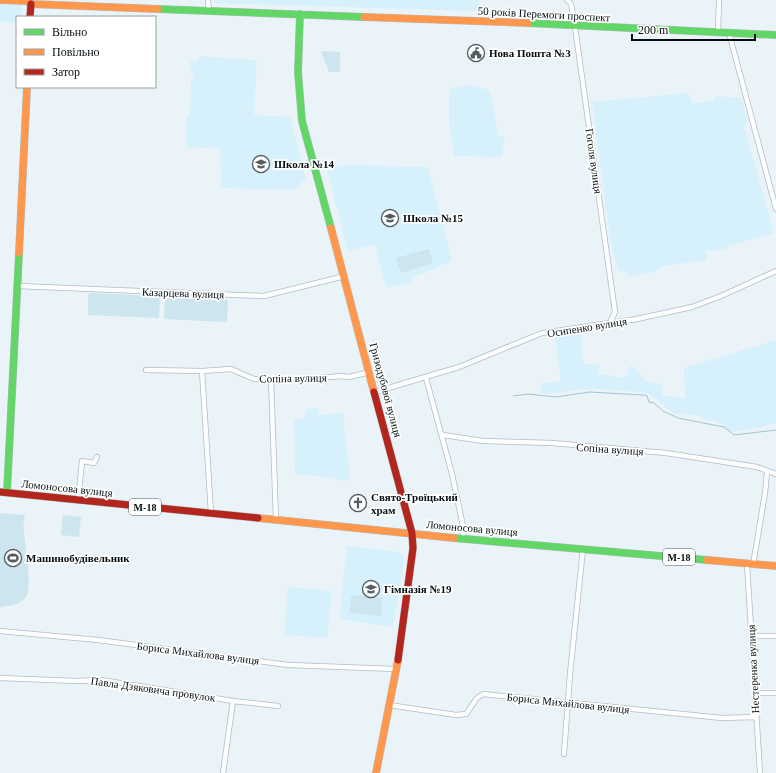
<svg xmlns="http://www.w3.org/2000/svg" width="776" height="773" font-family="Georgia,serif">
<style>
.built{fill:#d6f1fb}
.green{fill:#cce5ef}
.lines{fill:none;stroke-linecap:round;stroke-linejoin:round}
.stream{stroke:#a1c4d1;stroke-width:1}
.street-casing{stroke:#b2bdc1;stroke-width:6}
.fast-casing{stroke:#b2bdc1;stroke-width:8}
.slow-casing{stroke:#b2bdc1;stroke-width:8}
.jam-casing{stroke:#b2bdc1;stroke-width:8}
.street{stroke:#fcfdfe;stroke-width:4.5}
.fast{stroke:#63d668;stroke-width:7}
.slow{stroke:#ff974d;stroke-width:7}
.jam{stroke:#b3261e;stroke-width:7}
.labels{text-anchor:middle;stroke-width:3.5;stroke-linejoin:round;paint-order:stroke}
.shield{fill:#fff;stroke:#4f5658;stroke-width:1}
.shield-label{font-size:10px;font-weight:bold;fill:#040e11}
.street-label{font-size:11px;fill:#040e11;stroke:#fff}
.poi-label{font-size:11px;font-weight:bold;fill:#040e11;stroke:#fff;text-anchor:start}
</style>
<rect width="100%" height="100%" fill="#eaf4f8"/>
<!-- built -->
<path class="built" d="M215,0H479L478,11L214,3Z
M0,4L22,5L21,17H17V22H0Z
M199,56L257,60L254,115L290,117L306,179L294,190L221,188L220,149L186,147L187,117L190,113L191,78H193V71H190V61H198Z
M469,85L489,90L493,102L497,132L499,136L505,138L502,157L454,156L449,124V89Z
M688,93L693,104L714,100L715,96L742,98L747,123L744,127L774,233L727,246V249L706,251L707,260L662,266L655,272L628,277L626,270L618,272L610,239L592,102Z
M343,165L428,167L452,261L411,278L412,282L386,288L375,244L348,251L327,170Z
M581,332L583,364L599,365L598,374L626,378L629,366L636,368L635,372L639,373L645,381L663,384L662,395L685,398L684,368L776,340V424L731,432L716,421L704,420L701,416L673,413L651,395L643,392L587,389L542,394L540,384L561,381L555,336Z
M318,408L319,415L343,413L350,481L308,475H295L294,419H305V409Z
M347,546L400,552L404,560L393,627L339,619Z
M288,587L332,591L327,638L284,635Z"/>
<!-- green -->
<path class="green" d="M321,51L340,52V72H329Z
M429,249L433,263L401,273L396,258Z
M90,293L157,296L160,299L159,318L88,315V295Z
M167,296L225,298L228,301L227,322L164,319L165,298Z
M0,513L25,515C24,521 23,527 24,533C25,547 32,584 27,595C23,604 10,606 0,607Z
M63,515L81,517L79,537L61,535Z
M351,595L382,597L381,616L350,613Z"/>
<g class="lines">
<!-- stream -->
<path class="stream" d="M513,396L528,394L556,397L589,392L644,395L647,396L649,402L654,403L663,411L678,418L724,427L734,435L776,430"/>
<!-- street casing -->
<g class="street-casing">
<path id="street" d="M208,0L209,10
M567,0L571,4L574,20L615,312L610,323
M718,33L719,0
M729,33L776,209
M18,286L264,296L345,276
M146,370L202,371L231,369L254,379L295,380L342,376L349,377L370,372
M202,371L211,513
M426,378L452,474L463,526V538
M271,379L276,520
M375,392L459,367L542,333L637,319L692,307L721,296L776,271
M443,435L483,441L552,443L666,453L757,467L776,474
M78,501L82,461L94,463L97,457
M747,564L760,773
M753,565L765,493L767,472
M0,631L98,640L288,665L396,669
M751,636H776
M0,678L77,681L101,680L233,701L223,773
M755,693H776
M233,701L278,706
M389,705L456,715L466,714L477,698L483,694L722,718L756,717
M564,754L570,674L583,549"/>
</g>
<!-- fast casing -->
<g class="fast-casing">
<path id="fast" d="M158,9L364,17
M300,14L298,72L302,121L331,228
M528,23L776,35
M7,492L19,253
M454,538L707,560"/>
</g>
<!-- slow casing -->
<g class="slow-casing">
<path id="slow" d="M1,0L27,1L31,4L158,9
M364,17L528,23
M331,228L374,392
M19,253L27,87
M258,518L454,538
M707,560L776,566
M376,773L398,660"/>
</g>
<!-- jam casing -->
<g class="jam-casing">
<path id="jam" d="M30,17L31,4
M374,392L412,533L413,548L398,660
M0,492L258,518"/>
</g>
<!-- street -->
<use href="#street" class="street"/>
<!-- fast -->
<use href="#fast" class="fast"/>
<!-- slow -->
<use href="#slow" class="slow"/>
<!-- jam -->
<use href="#jam" class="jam"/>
</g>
<!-- icons -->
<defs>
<g id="civic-ring" transform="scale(0.9)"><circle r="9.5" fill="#fff" stroke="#545e62" stroke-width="1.5"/><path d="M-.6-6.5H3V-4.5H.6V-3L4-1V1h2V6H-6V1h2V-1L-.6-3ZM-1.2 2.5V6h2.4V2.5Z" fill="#545e62"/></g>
<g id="school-ring" transform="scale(0.9)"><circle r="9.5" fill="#fff" stroke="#545e62" stroke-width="1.5"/><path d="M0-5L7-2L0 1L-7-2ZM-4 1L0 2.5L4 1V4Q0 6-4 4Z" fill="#545e62"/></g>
<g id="church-ring" transform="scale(0.9)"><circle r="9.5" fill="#fff" stroke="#545e62" stroke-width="1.5"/><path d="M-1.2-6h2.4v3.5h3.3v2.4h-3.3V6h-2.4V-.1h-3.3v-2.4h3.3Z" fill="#545e62"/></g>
<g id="stadium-ring" transform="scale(0.9)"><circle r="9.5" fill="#fff" stroke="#545e62" stroke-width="1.5"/><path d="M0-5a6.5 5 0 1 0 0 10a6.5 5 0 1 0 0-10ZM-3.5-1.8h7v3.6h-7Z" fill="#545e62"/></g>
</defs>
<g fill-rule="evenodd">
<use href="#civic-ring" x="476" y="53"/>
<use href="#school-ring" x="261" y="164"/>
<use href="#school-ring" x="390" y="218"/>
<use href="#church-ring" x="358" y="503"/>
<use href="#stadium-ring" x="13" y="558"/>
<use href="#school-ring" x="371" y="589"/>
</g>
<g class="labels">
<!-- shield labels -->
<g class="shield">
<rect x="129" y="499" width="32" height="16" rx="3"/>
<rect x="663" y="549" width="32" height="16" rx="3"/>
</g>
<g class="shield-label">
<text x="145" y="511">М-18</text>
<text x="679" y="561">М-18</text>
</g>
<!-- street labels -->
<g class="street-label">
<text transform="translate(544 14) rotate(3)" y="4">50 років Перемоги проспект</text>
<text transform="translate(594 161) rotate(82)" y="4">Гоголя вулиця</text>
<text transform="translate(183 293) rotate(2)" y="4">Казарцева вулиця</text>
<text transform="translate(587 327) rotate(-9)" y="4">Осипенко вулиця</text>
<text transform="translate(293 378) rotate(-1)" y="4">Сопіна вулиця</text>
<text transform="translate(386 390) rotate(75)" y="4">Гризодубової вулиця</text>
<text transform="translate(610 449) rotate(4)" y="4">Сопіна вулиця</text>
<text transform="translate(67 488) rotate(6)" y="4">Ломоносова вулиця</text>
<text transform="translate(472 528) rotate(5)" y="4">Ломоносова вулиця</text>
<text transform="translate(198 653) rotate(7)" y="4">Бориса Михайлова вулиця</text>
<text transform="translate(753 669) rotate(-93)" y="4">Нестеренка вулиця</text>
<text transform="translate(153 689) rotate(8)" y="4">Павла Дзяковича провулок</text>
<text transform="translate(568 703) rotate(6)" y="4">Бориса Михайлова вулиця</text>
</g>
<!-- poi labels -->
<g class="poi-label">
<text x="489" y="57">Нова Пошта №3</text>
<text x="274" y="168">Школа №14</text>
<text x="403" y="222">Школа №15</text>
<text x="371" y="501">Свято-Троїцький<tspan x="371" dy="13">храм</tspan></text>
<text x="26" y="562">Машинобудівельник</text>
<text x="384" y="593">Гімназія №19</text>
</g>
</g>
<!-- legend -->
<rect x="16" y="16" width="140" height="72" fill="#ffffff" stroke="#9b9fa0"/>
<rect x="24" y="29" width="20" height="6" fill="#63d668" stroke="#9b9fa0"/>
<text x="52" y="36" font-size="12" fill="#040e11">Вільно</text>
<rect x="24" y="49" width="20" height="6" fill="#ff974d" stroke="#9b9fa0"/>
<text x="52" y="56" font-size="12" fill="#040e11">Повільно</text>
<rect x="24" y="69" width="20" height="6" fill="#b3261e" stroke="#9b9fa0"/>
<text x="52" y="76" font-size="12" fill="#040e11">Затор</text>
<!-- scale -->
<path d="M632 34v6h123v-6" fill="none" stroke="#040e11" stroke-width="2"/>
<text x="638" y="34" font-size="12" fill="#040e11" stroke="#ffffff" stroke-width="3" paint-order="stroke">200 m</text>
</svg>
